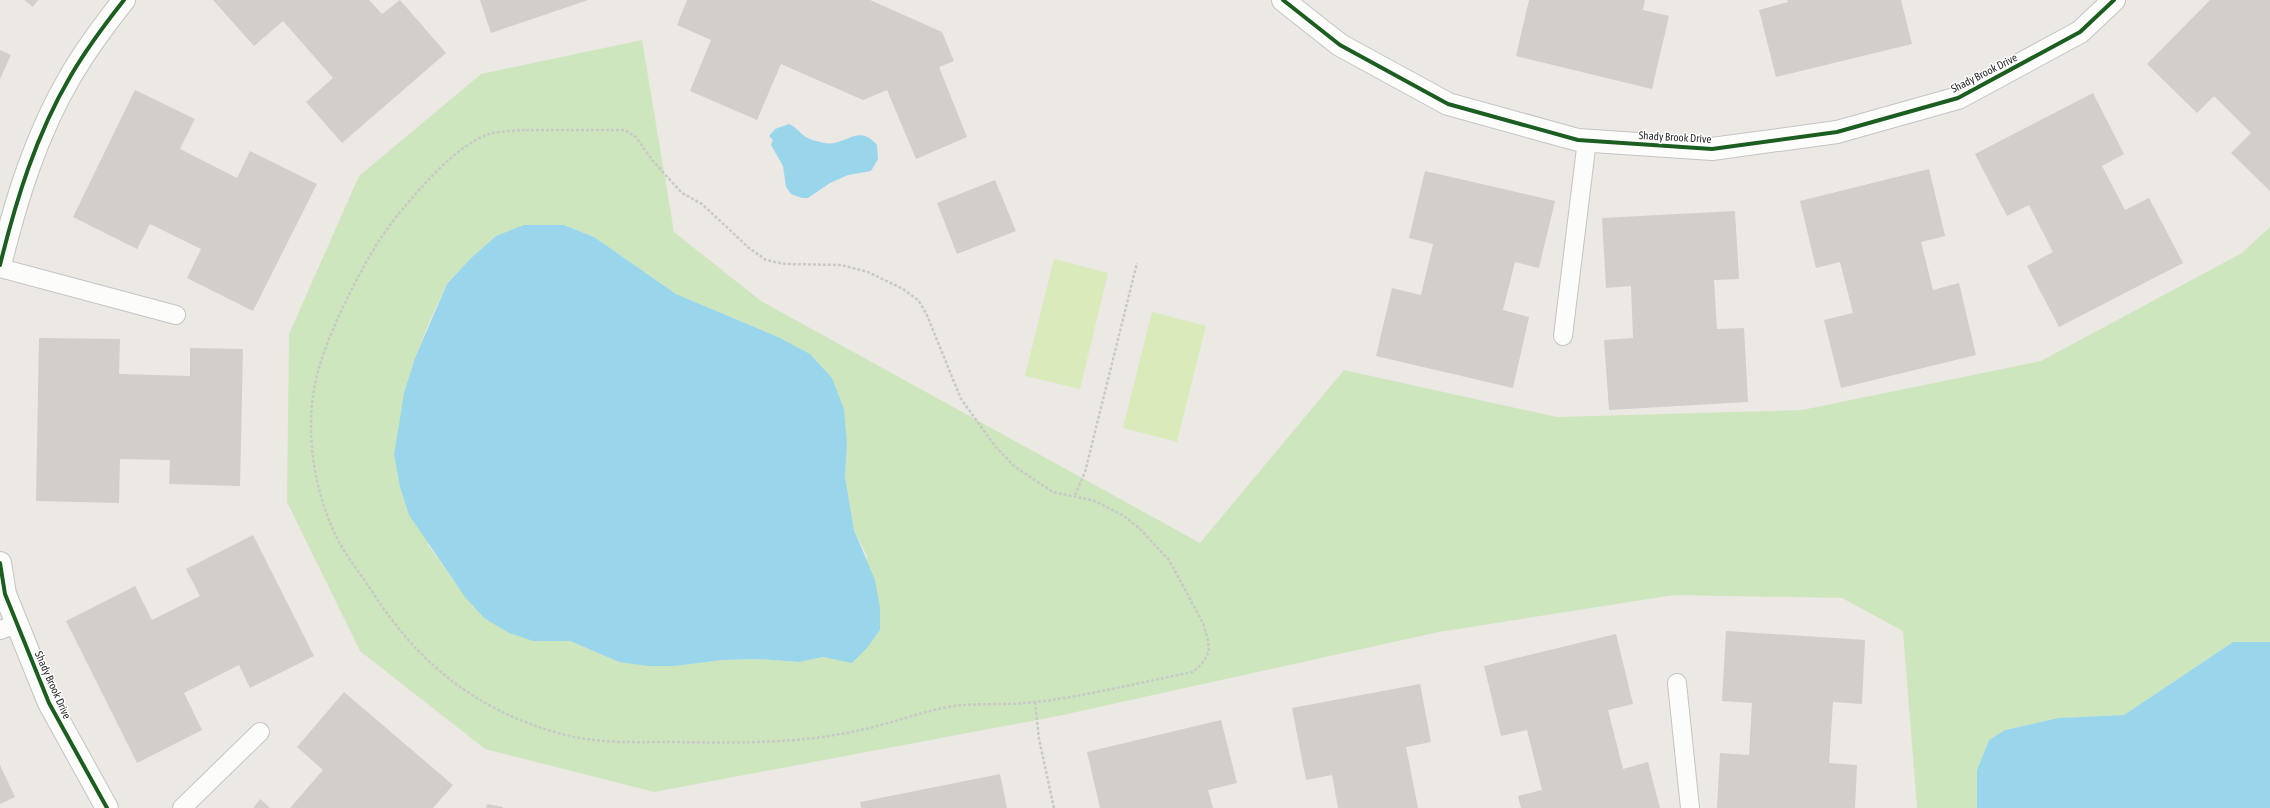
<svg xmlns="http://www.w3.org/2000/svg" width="2270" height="808" font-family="'Asap Condensed',sans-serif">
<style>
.green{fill:#cee6be;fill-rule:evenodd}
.pitch{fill:#d9eabb}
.water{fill:#99d6ec}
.building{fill:#d1cecb}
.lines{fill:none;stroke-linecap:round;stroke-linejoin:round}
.service-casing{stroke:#c5c4c5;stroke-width:20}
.minor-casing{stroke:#c5c4c5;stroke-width:24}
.path{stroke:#c9c9c8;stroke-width:2.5;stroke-dasharray:3 2;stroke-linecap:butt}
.service{stroke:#fcfcfb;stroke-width:18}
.minor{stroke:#fcfcfb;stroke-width:22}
.cycleway-casing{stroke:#fff;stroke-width:6}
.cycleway{stroke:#1b5e20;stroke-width:4}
.labels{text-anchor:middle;stroke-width:3;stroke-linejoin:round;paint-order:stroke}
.street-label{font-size:11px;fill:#2e2e2e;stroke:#fff}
</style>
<rect width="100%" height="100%" fill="#ece8e4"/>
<!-- green -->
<path class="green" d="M642,40L674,232L761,301L1200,543L1344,370L1557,417L1802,410L2041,361L2242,253L2270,227V642H2233L2124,715L2058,718L2005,730L1989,740L1977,770V808H1917L1903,631L1842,598L1674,595L1439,632L1058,716L654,792L485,749L360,651L287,502L289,334L359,176L481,74ZM564,225L594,237L676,294L778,337L847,444L845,477L848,501L854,530L867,556L852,662L823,657L799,662L757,659L723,660L675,666L619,662L570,641L484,618L465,596L428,545L415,358L431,318L447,284L471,258L496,236Z"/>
<!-- pitch -->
<path class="pitch" d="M1054,259L1108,273L1080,389L1025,376Z
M1152,312L1206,326L1177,442L1123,428Z"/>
<!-- water -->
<path class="water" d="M789,124C796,127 798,131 803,135C809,140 817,141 824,143C845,147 858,122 877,145L878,159L871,171L848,175L830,183L808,198H802L791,194L786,187L783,166L771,145L773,140L769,136L775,129Z
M524,225H564L594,237L676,294L778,337L810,354L832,378L844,409L847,444L845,477L854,530L875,580L880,607V630L867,648L852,663L823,657L799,662L757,659L723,660L675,666H648L619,662L570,641H533L509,633L484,618L465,597L409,515L400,487L394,454L399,425L404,393L415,358L447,284L471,258L496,236Z
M2233,642H2270V808H1977V770L1989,740L2005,730L2058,718L2124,715Z"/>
<!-- building -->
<path class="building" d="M24,0H38L33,7Z
M213,0H369L382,14L400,0L446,53L342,143L306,102L333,78L283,21L254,46Z
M480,0H588L491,33Z
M687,0H870L942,32L954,61L939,67L967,137L916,159L887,90L863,100L781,64L757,120L690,91L711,40L677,25Z
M1529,0H1645L1643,10L1669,16L1652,89L1516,56Z
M1787,0H1901L1912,44L1776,77L1759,10L1788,2Z
M2210,0H2270V191L2231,153L2251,133L2214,96L2197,113L2147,64Z
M0,50L11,55L0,79Z
M135,90L195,119L180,149L237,178L250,151L317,184L253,311L187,278L201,249L150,224L137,249L73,217Z
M2093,93L2124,154L2102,166L2125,210L2149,198L2183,263L2059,327L2027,266L2053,252L2029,205L2007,216L1975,154Z
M1929,169L1945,236L1921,242L1933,290L1959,283L1976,355L1841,388L1824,320L1853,313L1840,262L1816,268L1800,201Z
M1425,171L1555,201L1539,268L1515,262L1503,310L1529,317L1513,388L1376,356L1392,288L1421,295L1433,244L1409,238Z
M995,180L1016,231L957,254L937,203Z
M1735,211L1739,279L1714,280L1717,329L1744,328L1748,402L1609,410L1604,340L1633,338L1631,286L1606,288L1602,218Z
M39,338L120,339L119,374L190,376V348L243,349L240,486L169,484L170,460L120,459L119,503L36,501Z
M253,535L314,656L250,688L239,665L184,693L202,730L137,763L66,621L135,586L152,620L200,596L186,569Z
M1726,631L1865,640L1862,704L1833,702L1829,763L1857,765L1855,808H1717L1720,753L1749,755L1752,703L1722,701Z
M1616,634L1633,704L1608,710L1623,769L1648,762L1660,808H1521L1518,796L1542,790L1527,730L1501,736L1484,666Z
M1420,684L1431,742L1406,747L1418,808H1338L1332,775L1306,780L1292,708Z
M344,692L453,785L433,808H290L323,770L297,747Z
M1221,720L1237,783L1208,790L1213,808H1100L1087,752Z
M0,765L15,797L0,804Z
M1000,774L1007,808H861L860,802Z
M260,799L270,808H253Z
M487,804L503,807V808H486Z"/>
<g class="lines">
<!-- service casing -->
<g class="service-casing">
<path id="service" d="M0,268L176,315
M1563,336L1587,140
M0,630L17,624
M1677,683L1690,808
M182,808L260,732"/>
</g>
<!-- minor casing -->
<g class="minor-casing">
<path id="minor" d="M1283,0L1340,45L1448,104L1578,140L1712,149L1837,132L1958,98L2080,32L2114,0
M0,265C16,200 36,135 70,77C85,51 105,24 124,0
M0,563L5,594L49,703L107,808"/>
</g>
<!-- path -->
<path class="path" d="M526,130H625L636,137L652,160L682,193L702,204L749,248L766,260L785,264L841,265L868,272L903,289L918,300L926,313L961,399L995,446L1015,467L1053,492L1095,501L1124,516L1139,528L1169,560L1203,623L1208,640L1209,652L1202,664L1193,672C1141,682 1088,696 1035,702C1006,706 977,702 948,707C917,713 887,725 856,731C797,744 734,743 674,742C635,742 595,744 558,733C474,709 418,663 371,590C361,574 348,559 339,542C313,492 303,426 318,371C325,348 334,325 345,303C361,270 378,238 402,210C423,185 457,145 489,134C500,131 514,131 526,130Z
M1075,495L1085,472L1137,263
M1035,702L1039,739L1054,808"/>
<!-- service -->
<use href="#service" class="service"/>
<!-- minor -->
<use href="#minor" class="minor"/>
<!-- cycleway casing -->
<g class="cycleway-casing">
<path id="cycleway" d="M1283,0L1340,45L1448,104L1578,140L1712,149L1837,132L1958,98L2080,32L2114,0
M0,265C16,200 36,135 70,77C85,51 105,24 124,0
M0,563L5,594L49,703L107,808"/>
</g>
<!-- cycleway -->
<use href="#cycleway" class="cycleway"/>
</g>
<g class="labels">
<!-- street labels -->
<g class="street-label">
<text transform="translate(1984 73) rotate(-27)" y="4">Shady Brook Drive</text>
<text transform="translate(1675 137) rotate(3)" y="4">Shady Brook Drive</text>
<text transform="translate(53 685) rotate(66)" y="4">Shady Brook Drive</text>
</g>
</g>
</svg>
